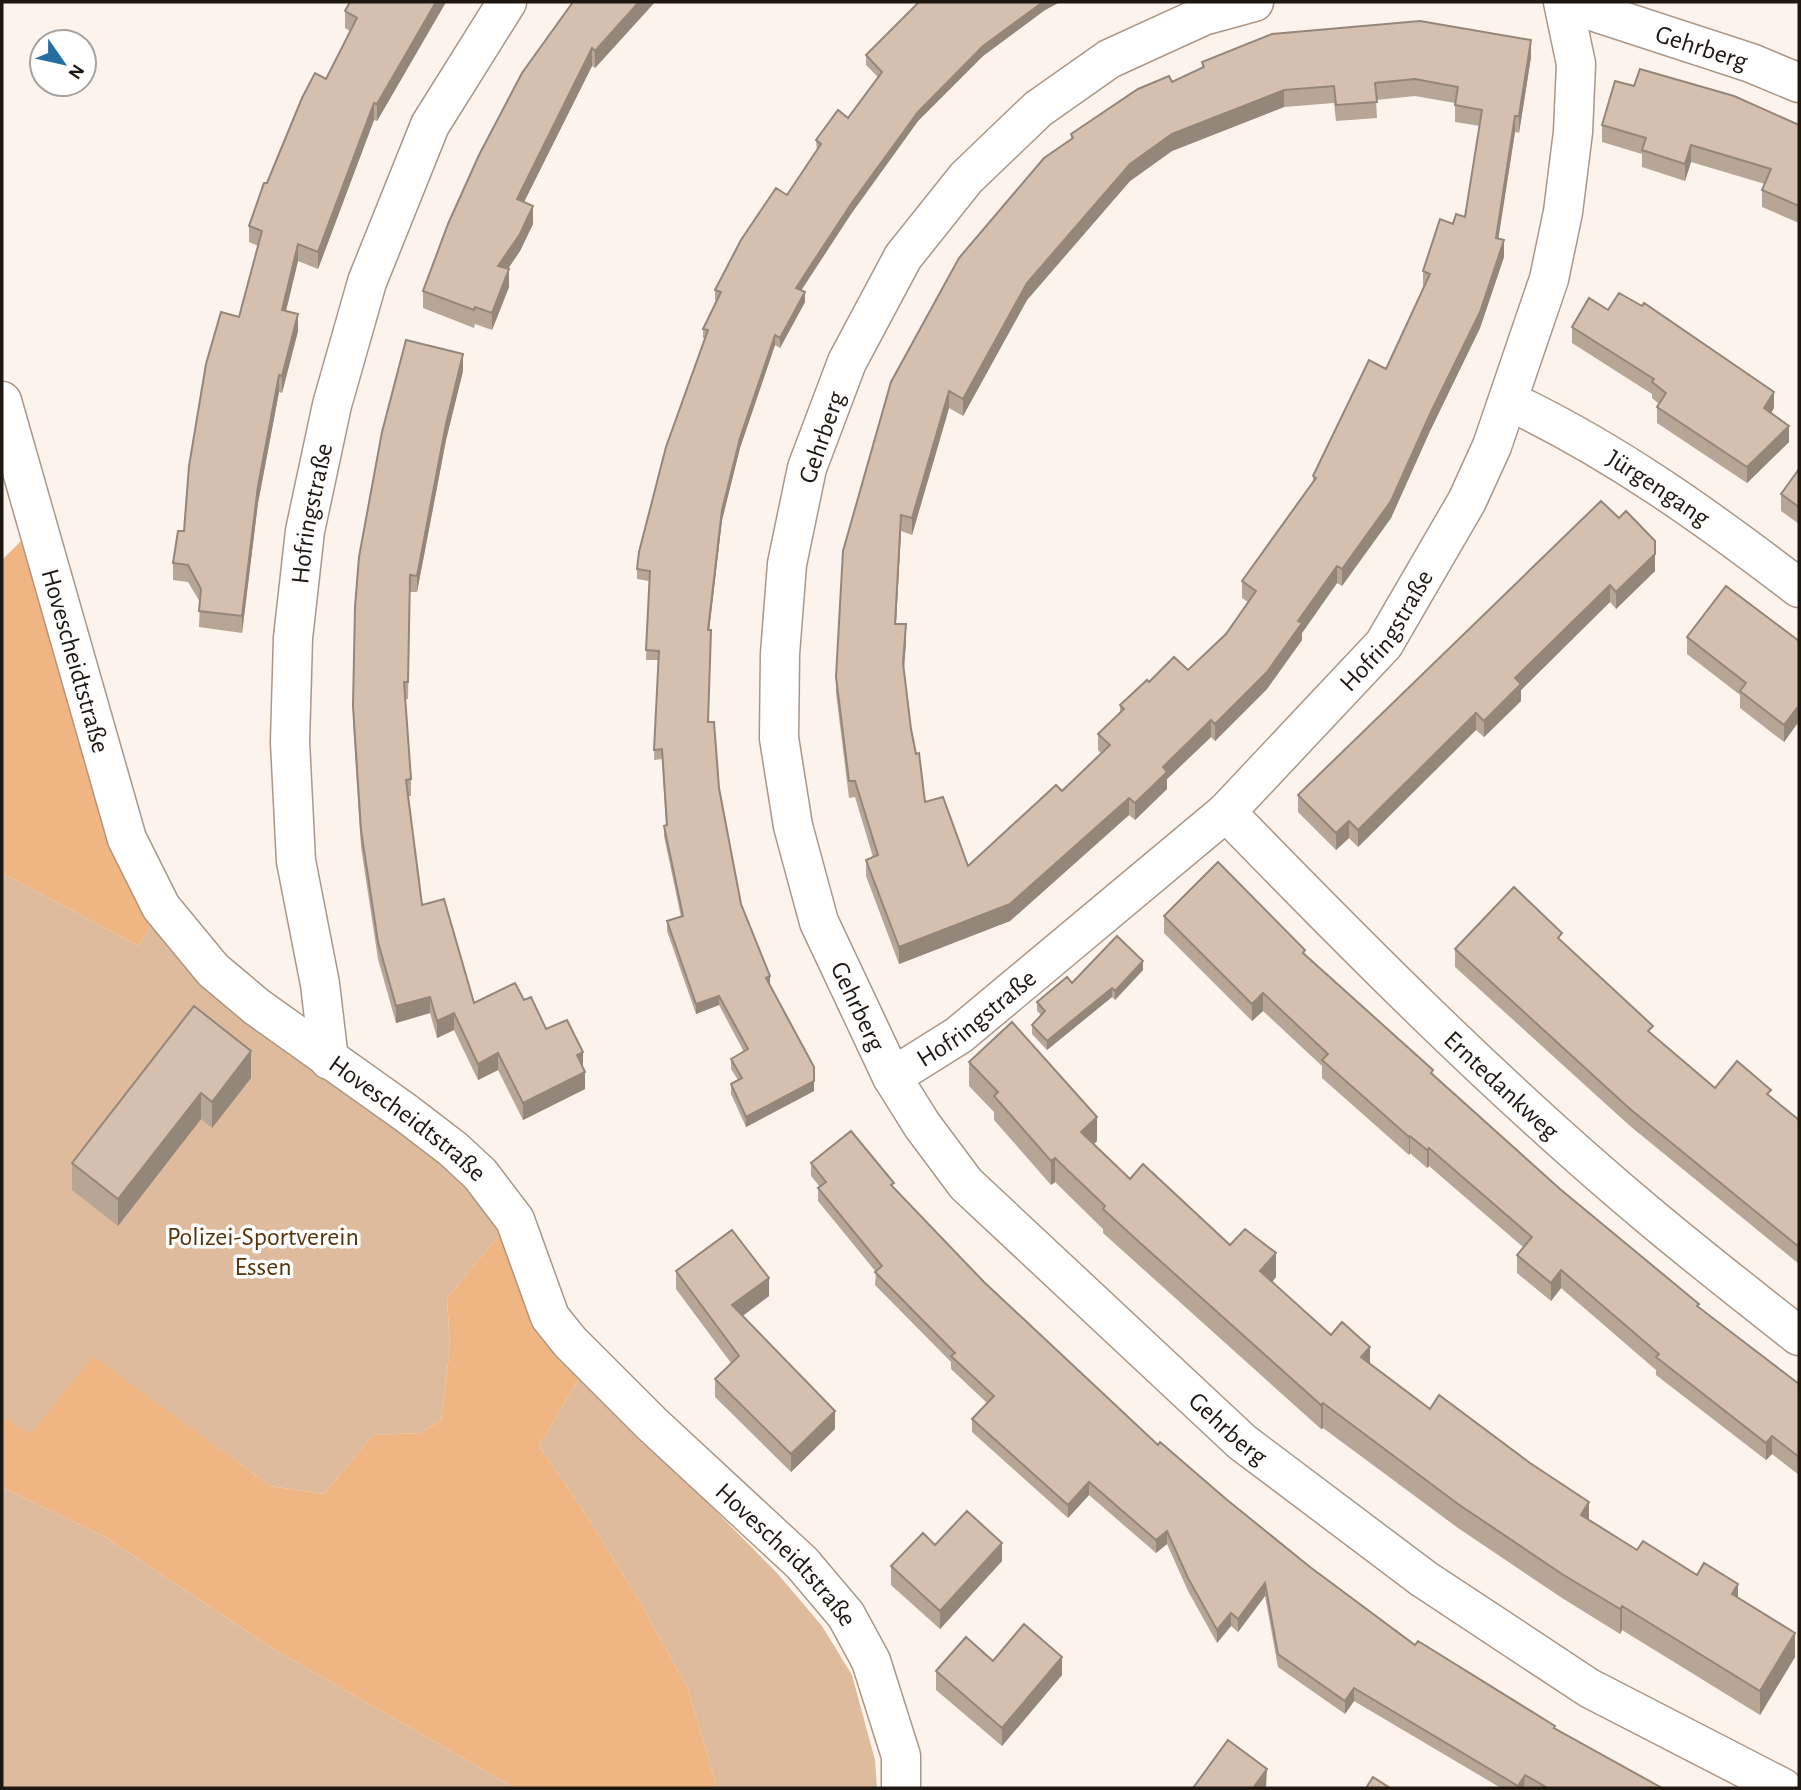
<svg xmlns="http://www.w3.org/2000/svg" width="1801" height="1790" font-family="'Alegreya Sans',sans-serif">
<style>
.green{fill:#debb9c}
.forest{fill:#efb582}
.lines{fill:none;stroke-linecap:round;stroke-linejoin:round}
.minor-casing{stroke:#ab9786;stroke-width:41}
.minor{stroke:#fff;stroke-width:38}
.wall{fill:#b7a596;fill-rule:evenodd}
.shaded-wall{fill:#95867a}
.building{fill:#d5c0af;stroke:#95867a;stroke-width:2;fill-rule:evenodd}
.labels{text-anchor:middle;stroke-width:7;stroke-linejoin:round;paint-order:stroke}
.street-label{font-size:26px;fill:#1e1710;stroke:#fff}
.park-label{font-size:26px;fill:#58330a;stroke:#fff}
</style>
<rect width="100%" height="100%" fill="#fcf3ec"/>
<!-- green -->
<path class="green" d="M2,873L139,946L158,913L402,1120L507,1226L447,1298L450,1347L441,1420L421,1433L373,1435L324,1494L270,1486L93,1357L30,1435L2,1416Z
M581,1375L777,1573L822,1626L852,1675L875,1760L877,1788H717L688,1689L637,1597L584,1512L539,1446Z
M2,1487L105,1537L272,1648L515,1788H2Z"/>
<!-- forest -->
<path class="forest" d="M33,529L158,913L139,946L2,873V560Z
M507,1226L581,1375L539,1446L584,1512L637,1597L688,1689L717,1788H515L272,1648L105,1537L2,1487V1416L30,1434L93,1356L270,1486L324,1494L373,1435L421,1433L441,1420L450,1347L447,1298Z"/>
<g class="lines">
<!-- minor casing -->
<g class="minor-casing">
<g id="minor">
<path id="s1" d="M1254,2L1203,16L1109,59L1038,109L966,178L903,257L847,362L807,468L787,564L780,654L779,738L793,826L819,922L892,1077L922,1125L966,1184L1242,1442L1424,1579L1589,1688L1783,1788"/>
<path id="s2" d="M1564,2L1751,63L1799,83"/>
<path id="s3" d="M2,401L127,839L161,907L213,970L257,1007L406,1113L453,1149L480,1174L515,1220L550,1317L570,1342L652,1424L802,1563L846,1615L871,1661L901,1756V1788"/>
<path id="s4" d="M1509,401C1613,450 1708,518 1799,588"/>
<path id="s5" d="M1226,812C1361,951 1498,1089 1647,1214C1697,1256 1748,1296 1799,1336"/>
<path id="s6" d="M329,1060L320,984L296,861L290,742L293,638L305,531L332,405L367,282L430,125L507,2"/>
<path id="s7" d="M892,1077L959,1035L1226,812L1384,644L1467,501L1492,446L1549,279L1563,212L1573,132L1576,64L1563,2"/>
</g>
</g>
<!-- minor -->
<use href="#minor" class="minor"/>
</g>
<!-- wall -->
<path class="wall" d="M350,2H446L377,121L374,120L318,269L298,261L286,311L298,331L282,393L279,392L258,503L242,633L199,627L200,602L188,582L173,580V563L184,531L258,246L249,242V226L267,183L326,79L350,31L345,28V11Z
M573,2H655L595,68L592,66L524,202L533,224L520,251L508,269L509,287L492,330L475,324L474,328L423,308V291Z
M919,2H1060L1045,10L983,56L918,121L851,214L801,291L805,302L780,348L775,345L740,448L722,520L709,630V722L719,788L741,904L770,986L814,1091L746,1127L731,1094V1084L738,1080L731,1069V1059L744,1052L719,1005L696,1014L667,931V921L681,917L664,836V826L666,825L662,759L654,760L658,660H646L649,581L637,579V569L705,339L703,338V329L717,300H715V290L787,195L817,151L816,140L848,118L878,77L866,65V55Z
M1531,57L1519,133L1515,132L1498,238L1504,257L1480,328L1430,431L1391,518L1342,586L1337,583L1302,633V640L1267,689L1215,741L1211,737L1167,779V789L1135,820L1129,815L1010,921L899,964L866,876V860L873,857L855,797L849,798L836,693V677L959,258L1071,140V134L1172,82L1202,68V62ZM1415,96L1455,103V122L1480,126L1465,217L1453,224L1423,271V288L1424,289L1386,369L1313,476V481L1242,581V598L1248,602L1226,634L1188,670L1149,682L1120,705V713L1098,734V750L1101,753L1062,791L968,866L925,802L911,729L904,669L906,641L896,624L901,531L912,535L949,408L963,416L1027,300L1130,181L1172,151L1284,107L1334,103L1336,121L1377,118L1376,100Z
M1634,86L1799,125V223L1762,207V190L1765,184L1691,162L1685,181L1642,167V154L1602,142V125Z
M1572,327L1774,408L1771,413L1789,442L1747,483L1657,423V407L1659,404L1652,398V394L1572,343Z
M463,371L446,440L417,592H410L408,699H405L411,779V796H408L422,905L474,1003L524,1000L546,1029L583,1067L585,1089L523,1120L498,1070L478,1080L454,1030L437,1038L430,1013L396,1023L378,959L361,847L353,723L355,607Z
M1799,469V524L1781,511V494Z
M1601,501L1655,571L1616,609L1610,602L1521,690V701L1484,737L1476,730L1358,847L1349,838L1336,850L1298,812V795Z
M1687,637L1799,641V726L1797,724L1784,742L1740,708V695L1687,654Z
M1164,916L1305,955L1433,1075L1560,1189L1699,1308L1799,1384V1475L1772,1454L1766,1460L1656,1375V1370L1561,1288L1551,1301L1517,1273V1255L1523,1247L1429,1166L1427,1168L1410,1153L1409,1155L1322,1078V1066L1263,1011L1252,1021L1164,933Z
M1562,942L1653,1035L1715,1088L1771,1097L1799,1120V1264L1630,1126L1455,967V949Z
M1143,970L1115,1000L1112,997L1047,1050L1032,1034V1025L1041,1015L1037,1011V1002L1072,983Z
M194,1006L251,1078L212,1128L201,1119L118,1226L72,1190V1163Z
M969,1062L1097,1141L1094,1144L1130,1179L1276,1277L1272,1282L1331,1335L1430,1409L1589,1519L1637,1550L1697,1575L1738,1598L1795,1657L1760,1715L1622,1630L1620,1634L1562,1598L1458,1528L1323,1428L1321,1429L1103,1233V1229L1055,1182L1051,1185L994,1120V1112L969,1086Z
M811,1163L894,1188L984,1282L1158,1445L1310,1567L1415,1645L1555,1729L1662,1788H1501L1354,1701L1345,1714L1278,1667L1265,1596L1238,1632L1231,1626L1217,1643L1188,1591L1167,1544L1156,1553L1089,1495L1068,1518L972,1432V1419L987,1403L951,1369V1362L875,1285L876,1272L818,1201V1188L820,1187L811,1176Z
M676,1271L769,1296L742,1316L835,1429L791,1472L715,1397V1379L731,1363L676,1289Z
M1002,1561L940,1629L891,1585V1566Z
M993,1661L1062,1675L1002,1746L936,1690V1671Z"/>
<!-- shaded-wall -->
<path class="shaded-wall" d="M436,2H446L377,121V104Z
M639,2H655L595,68V51Z
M1043,2H1060L1045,10L983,56L918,121L851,214L796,298V288L851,204L918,112L983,46Z
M1531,40V57L1519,133V116Z
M592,48V66L517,216V199Z
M1284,90V107L1172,151L1130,181L1027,300L963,416V399L1027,283L1130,164L1172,134Z
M374,103V120L318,269V252Z
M1515,116V132L1496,254V238Z
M1691,145V162L1685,181V164Z
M533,206V224L520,251L498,283V266Z
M1504,240V257L1480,328L1430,431L1391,518L1342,586V569Z
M298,244V261L282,327V310Z
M509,269V287L492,330V313Z
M805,292V302L780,348V338Z
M298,314V331L282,393V376Z
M775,335V345L740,448L722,520L708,640V630L722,510L740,438Z
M463,354V371L446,440L417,592V576L446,424Z
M279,375V392L258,503L242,633V616L258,486Z
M949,391V408L912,535V518Z
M1774,392V408L1764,424V408Z
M1789,426V442L1747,483V467Z
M901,515V531L895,640V624Z
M1655,554V571L1616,609V592Z
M1337,566V583L1302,633V640L1267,689L1215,741V724L1298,621Z
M1610,585V602L1521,690V701L1484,737V721L1515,678Z
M906,624V641L903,679V663Z
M1797,708V724L1784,742V725Z
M1476,713V730L1358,847V830Z
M1211,720V737L1167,779V789L1135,820V803L1163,767Z
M1129,798V815L1010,921L899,964V947Z
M1349,821V838L1336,850V833Z
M1143,961V970L1115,1000V991Z
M770,976V986L766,978Z
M1112,988V997L1047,1050V1041Z
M1263,993V1011L1252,1021V1004Z
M719,996V1005L696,1014V1004Z
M430,997V1013L396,1023V1006Z
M454,1013V1030L437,1038V1021Z
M251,1051V1078L212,1128V1102Z
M583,1052V1069L577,1055Z
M498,1053V1070L478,1080V1064Z
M585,1072V1089L523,1120V1103Z
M814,1081V1091L746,1127V1117Z
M201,1093V1119L118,1226V1199Z
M1097,1117V1141L1081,1156V1132Z
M1410,1136V1153L1409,1155V1137Z
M1429,1148V1166L1427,1168V1150Z
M1055,1158V1182L1051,1185V1161Z
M1276,1253V1277L1260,1296V1271Z
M1561,1270V1288L1551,1301V1283Z
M769,1278V1296L732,1324V1305Z
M1370,1347V1371L1361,1357Z
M1323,1403V1428L1321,1429V1405Z
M835,1411V1429L791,1472V1454Z
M1772,1436V1454L1766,1460V1443Z
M1089,1482V1495L1068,1518V1505Z
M1589,1502V1526L1581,1515Z
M1167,1531V1544L1156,1553V1540Z
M1002,1543V1561L940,1629V1611Z
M1265,1583V1596L1238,1632V1619Z
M1738,1584V1608L1732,1594Z
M1622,1606V1630L1620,1634V1609Z
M1231,1613V1626L1217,1643V1630Z
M1795,1633V1657L1760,1715V1691Z
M1062,1657V1675L1002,1746V1728Z
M1354,1688V1701L1345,1714V1701Z
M1267,1769L1266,1788H1253Z
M1525,1775L1524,1788H1518V1786Z"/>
<!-- building -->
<path class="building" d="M350,2H436L377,104L374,103L318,252L298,244L282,310L298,314L282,376L279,375L258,486L242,616L199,611L201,589L188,565L173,563L178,531H184L189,466L206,364L221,312L239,317L262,231L249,226L264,183H267L302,98L315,73L326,79L357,18L345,11Z
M573,2H639L595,51L592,48L517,199L533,206L520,234L498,266L509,269L492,313L475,307L474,310L423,291L448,224L479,155L522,73Z
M919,2H1043L983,46L918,112L851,204L796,288L805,292L780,338L775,335L740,438L722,510L708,630H711L708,722H714L719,788L741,904L770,976L766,978L814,1067V1081L746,1117L731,1084L742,1078L731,1059L748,1049L719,996L696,1004L667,921L683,916L664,826L667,825L662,749L654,750L659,651L646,650L650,571L637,569L639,552L666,447L708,330L703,329L721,292L715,290L741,240L776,188L787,195L821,144L816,140L838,110L848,118L882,72L866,55Z
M1420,21L1531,40L1519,116H1515L1496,238L1504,240L1480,312L1430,414L1391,501L1342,569L1337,566L1298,621L1302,623L1267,672L1215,724L1211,720L1163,767L1167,772L1135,803L1129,798L1010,904L899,947L866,860L878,855L855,781H849L836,677L843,551L891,382L959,258L1044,158L1073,138L1071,134L1138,89L1169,76L1172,82L1204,67L1202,62L1272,34ZM1415,79L1458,87L1455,105L1482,110L1465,217L1456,214L1453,224L1440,219L1423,271L1430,274L1386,369L1369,360L1313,476L1316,478L1242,581L1256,591L1226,634L1188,670L1174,657L1149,682L1147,680L1120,705L1124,709L1098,734L1110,745L1062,791L1056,785L968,866L943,797L925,802L919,753L916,754L911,729L903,663L906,624H895L901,515L912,518L949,391L963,399L1027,283L1130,164L1172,134L1284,90L1334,86L1336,105L1377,102L1375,83Z
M1640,69L1734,96L1799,125V206L1762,190L1771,169L1691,145L1685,164L1642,150L1646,138L1602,125L1615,81L1634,86Z
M1619,293L1642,306L1644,303L1774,392L1764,408L1789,426L1747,467L1657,407L1666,393L1652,382L1654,379L1572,327L1589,298L1608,310Z
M406,340L463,354L446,424L417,576L410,575L408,682H404L411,779L406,780L422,905L444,899L474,1003L515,983L524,1000L531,997L546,1029L567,1020L583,1052L577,1055L585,1072L523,1103L498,1053L478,1064L454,1013L437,1021L430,997L396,1006L378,942L361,830L353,706L355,607L359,557L382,432Z
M1799,469V507L1781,494Z
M1601,501L1619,518L1626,511L1655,541V554L1616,592L1610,585L1515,678L1521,684L1484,721L1476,713L1358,830L1349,821L1336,833L1298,795Z
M1726,586L1799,641V709L1797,708L1784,725L1740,691L1746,683L1687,637Z
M1218,862L1305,950L1303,953L1433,1070L1431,1073L1560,1189L1699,1304L1697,1306L1799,1384V1457L1772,1436L1766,1443L1656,1357L1659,1354L1561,1270L1551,1283L1517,1255L1532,1237L1429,1148L1427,1150L1410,1136L1409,1137L1322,1060L1328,1054L1263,993L1252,1004L1164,916Z
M1514,887L1562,933L1558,938L1653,1026L1648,1031L1715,1088L1737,1061L1771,1090L1767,1094L1799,1120V1247L1630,1109L1455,949Z
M1117,936L1143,961L1115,991L1112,988L1047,1041L1032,1025L1045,1011L1037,1002L1067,977L1072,983Z
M194,1006L251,1051L212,1102L201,1093L118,1199L72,1163Z
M1012,1022L1097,1117L1081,1132L1130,1179L1143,1164L1230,1245L1245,1229L1276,1253L1260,1271L1331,1335L1342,1322L1370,1347L1361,1357L1430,1409L1439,1395L1530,1463L1589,1502L1581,1515L1637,1550L1643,1541L1697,1575L1704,1563L1738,1584L1732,1594L1795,1633L1760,1691L1622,1606L1620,1609L1562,1574L1458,1504L1323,1403L1321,1405L1138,1241L1103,1209L1105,1206L1055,1158L1051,1161L994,1096L998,1092L969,1062Z
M851,1131L894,1183L891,1185L984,1282L1158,1445L1160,1442L1226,1499L1310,1567L1415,1645L1418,1641L1555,1726L1554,1728L1662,1788H1548L1525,1775L1518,1786L1354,1688L1345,1701L1278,1654L1265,1583L1238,1619L1231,1613L1217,1630L1188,1578L1167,1531L1156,1540L1089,1482L1068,1505L972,1419L994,1396L951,1356L955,1353L875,1272L882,1266L818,1188L826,1182L811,1163Z
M732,1230L769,1278L732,1305L835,1411L791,1454L715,1379L739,1356L676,1271Z
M967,1511L1002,1543L940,1611L891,1566L923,1533L935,1545Z
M1024,1624L1062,1657L1002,1728L936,1671L966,1637L993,1661Z
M1228,1740L1267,1769L1253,1788H1193Z
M1373,1777L1390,1788H1366Z"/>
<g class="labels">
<!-- street labels -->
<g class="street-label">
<text dy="9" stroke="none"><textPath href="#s2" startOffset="145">Gehrberg</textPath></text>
<text transform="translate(821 437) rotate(-71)" y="9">Gehrberg</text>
<text dy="9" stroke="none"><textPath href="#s4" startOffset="173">Jürgengang</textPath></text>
<text dy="9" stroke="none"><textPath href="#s6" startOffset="551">Hofringstraße</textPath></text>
<text dy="9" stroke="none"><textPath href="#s7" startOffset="670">Hofringstraße</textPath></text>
<text dy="9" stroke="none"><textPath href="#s3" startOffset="270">Hovescheidtstraße</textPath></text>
<text dy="9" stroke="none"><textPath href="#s1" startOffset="1230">Gehrberg</textPath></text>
<text dy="9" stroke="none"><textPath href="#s7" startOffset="103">Hofringstraße</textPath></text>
<text dy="9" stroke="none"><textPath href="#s5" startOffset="388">Erntedankweg</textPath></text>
<text dy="9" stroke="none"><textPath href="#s3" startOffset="858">Hovescheidtstraße</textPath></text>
<text dy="9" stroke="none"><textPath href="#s1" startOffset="1797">Gehrberg</textPath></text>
<text dy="9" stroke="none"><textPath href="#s3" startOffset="1446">Hovescheidtstraße</textPath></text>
</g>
<!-- park labels -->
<g class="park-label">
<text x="263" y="1245">Polizei-Sportverein<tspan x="263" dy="30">Essen</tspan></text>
</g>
</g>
<!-- border -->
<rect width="1801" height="1790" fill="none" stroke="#1e1710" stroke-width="7"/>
<!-- north arrow -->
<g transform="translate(63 63) rotate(124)"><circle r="33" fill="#ffffff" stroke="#a5a29f" stroke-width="2"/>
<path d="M0-5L12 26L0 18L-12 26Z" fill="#236fa2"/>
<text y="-10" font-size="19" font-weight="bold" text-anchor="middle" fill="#1e1710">N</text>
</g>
</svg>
